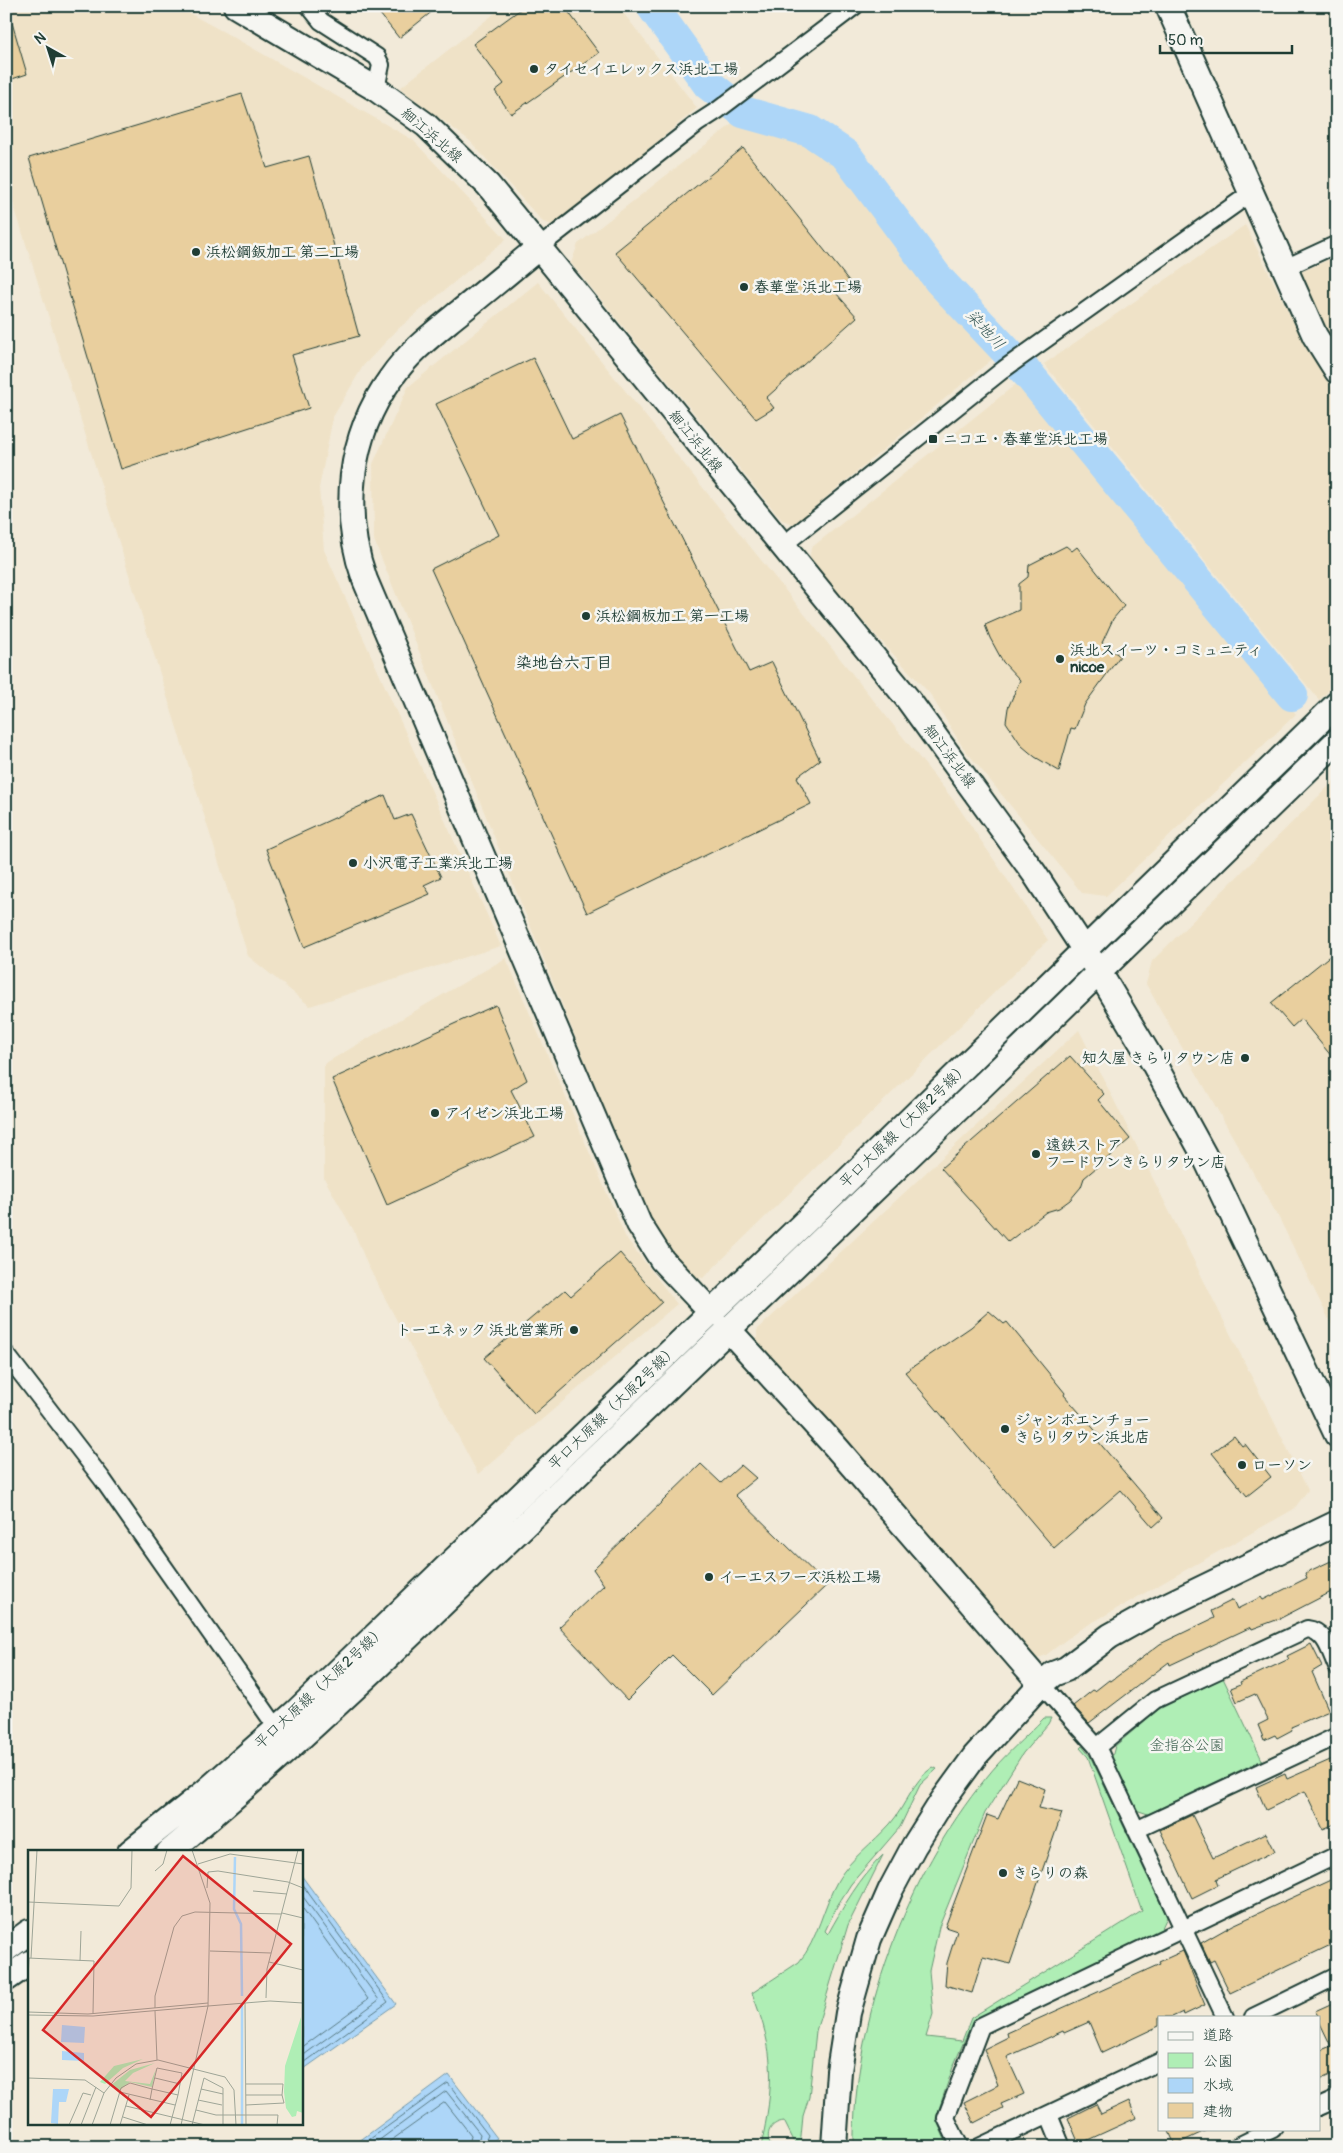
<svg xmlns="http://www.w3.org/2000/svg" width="1343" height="2153" font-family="Pangolin,'Klee One',sans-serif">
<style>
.built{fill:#efe2c7}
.green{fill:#afeeb5;stroke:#679674}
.water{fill:#add6f8;stroke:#7499aa}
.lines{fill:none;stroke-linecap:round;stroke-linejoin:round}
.shore{stroke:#587a82;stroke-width:1}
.river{stroke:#add6f8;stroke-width:32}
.building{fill:#e9cf9e;stroke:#1f3d34}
.street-casing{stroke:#1f3d34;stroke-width:20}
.secondary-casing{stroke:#1f3d34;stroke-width:28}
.street{stroke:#f6f6f2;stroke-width:16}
.secondary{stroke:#f6f6f2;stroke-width:24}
.poi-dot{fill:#1f3d34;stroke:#f6f6f2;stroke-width:2}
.labels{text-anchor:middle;stroke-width:5;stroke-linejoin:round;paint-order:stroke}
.poi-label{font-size:15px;font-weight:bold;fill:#1f3d34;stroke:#f6f6f2;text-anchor:start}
.street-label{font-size:15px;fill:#1f3d34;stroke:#f6f6f2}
.park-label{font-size:15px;fill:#3c604e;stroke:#f6f6f2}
.water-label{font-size:16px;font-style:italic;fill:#3b5c5b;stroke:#f6f6f2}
.neighbourhood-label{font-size:16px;font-weight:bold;fill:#1f3d34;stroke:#f6f6f2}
.inset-river{fill:none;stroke:#add6f8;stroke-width:2.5}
.inset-road{fill:none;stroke:#9ea597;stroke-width:1}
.view{fill:#d62828;fill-opacity:0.15;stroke:#d62828;stroke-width:2.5}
.inset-edge{fill:none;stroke:#1f3d34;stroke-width:2.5}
</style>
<rect width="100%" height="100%" fill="#f2ead9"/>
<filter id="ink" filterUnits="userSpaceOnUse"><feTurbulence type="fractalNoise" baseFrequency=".02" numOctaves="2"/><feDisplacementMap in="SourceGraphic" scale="10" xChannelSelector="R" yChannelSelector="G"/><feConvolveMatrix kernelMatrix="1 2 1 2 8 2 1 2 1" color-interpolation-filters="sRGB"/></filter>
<g filter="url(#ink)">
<!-- built -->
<path class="built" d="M6,6H176L233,37L413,140L506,239L398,329L363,366L333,417L319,488L324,550L501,946L310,1006L248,956L6,180Z
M504,6H618L697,108L557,226L543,222L470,141L400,88Z
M736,121L814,143L836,156L934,291L996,356L794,524L782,520L571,263L578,244Z
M1245,225L1306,347L1337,396V683L1319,700L1044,364Z
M1337,256V351L1326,336L1299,273Z
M538,282L955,802L1048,940L703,1278L689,1275L658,1241L374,540L373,464L408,387Z
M1016,384L1296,714L1106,896L1082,893L962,746L930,694L809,563L811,548Z
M1336,779H1337V1336L1280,1220L1146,984L1152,961Z
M506,958L626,1238L677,1304L478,1474L367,1264L354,1231L324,1178V1064Z
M1079,1030L1308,1490L1294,1509L1079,1630L1046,1655L1034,1660L834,1427L757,1343V1330Z"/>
<!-- green -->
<path class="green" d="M1223,1678L1262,1760L1148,1814L1133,1809L1111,1761L1115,1746L1159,1709Z
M1044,1718H1051L1048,1724L1023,1753L985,1813L939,1927L929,1971L933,2014L926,2037L962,2041L971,2018L1142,1911L1088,1757L1080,1748L1082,1746L1090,1756L1167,1917L1161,1930L973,2020L953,2067L937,2115L936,2119L948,2147H854C852,2022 907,1874 986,1778C1003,1756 1025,1738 1044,1718Z
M933,1767L937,1769L920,1785L900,1827L851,1884L837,1906L825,1931L828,1934C843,1907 860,1877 883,1855L848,1925L816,2031L809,2097L803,2116L800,2147H797L784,2121C769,2123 765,2134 771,2147H761C774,2084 776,2053 752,1993L799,1962C818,1940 823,1906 838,1880C851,1858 873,1843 890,1824C906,1806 912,1781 933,1767Z"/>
<!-- water -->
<path class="water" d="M301,1875L396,2004L301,2071Z
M449,2075L497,2138L485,2147H351Z"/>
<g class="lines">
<!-- shore -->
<path class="shore" d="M301,1883L388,2002L301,2065
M301,1894L379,2000L301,2057
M301,1906L368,1999L301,2048
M359,2147L448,2083L488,2135L483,2147
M370,2147L446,2091L480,2134L477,2147
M382,2147L445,2102L471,2135L469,2147"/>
<!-- river -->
<path class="river" d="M652,6L708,84L743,112L810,131L846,155L939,280L1029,375L1292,695"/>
</g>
<!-- building -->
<path class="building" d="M390,6H439L399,38L380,14Z
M525,6H564L599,53L511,114L495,91L504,84L473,44Z
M10,16L27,74L6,81V17Z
M242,94L267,168L309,156L359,336L292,355L309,408L121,469L29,158Z
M743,148L849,281L836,293L857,317L766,398L774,408L756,419L615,252Z
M533,358L572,439L620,415L749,672L772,662L820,760L797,777L811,804L587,913L431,569L499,535L436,404Z
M1066,546L1072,551L1077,547L1124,606L1113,619L1102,643L1120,656L1085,704L1075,729L1071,728L1059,771L1035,757L1022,746L1006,722L1008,708L1020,680L1003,662L990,638L985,625L1019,610V584L1028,577L1029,565Z
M385,795L395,820L411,814L441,877L424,885L430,894L304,947L266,849Z
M1337,950V1063L1301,1019L1292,1027L1271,1003Z
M496,1005L527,1080L511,1090L535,1137L387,1205L332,1079Z
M1070,1056L1104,1094L1098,1100L1130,1139L1084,1178L1081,1187L1070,1200L1059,1208L1046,1212L1008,1242L941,1168Z
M620,1253L662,1302L534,1414L484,1358L565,1290L571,1296Z
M989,1311L1004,1324L1007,1322L1065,1393L1064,1395L1101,1437L1097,1440L1163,1518L1153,1527L1121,1490L1054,1548L905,1372L971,1327Z
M1234,1436L1242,1446L1245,1444L1271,1477L1247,1496L1212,1453Z
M701,1464L721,1483L741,1465L756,1478L735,1495L827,1585L712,1695L672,1655L627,1700L559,1627L604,1585L593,1569Z
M1331,1561L1337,1573V1589L1279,1619L1252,1629L1251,1627L1170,1665L1169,1662L1089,1723L1073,1706L1093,1690L1095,1691L1109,1680L1111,1681L1160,1644L1214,1618L1211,1611L1233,1600L1237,1609L1261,1597L1263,1600L1307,1578L1305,1573Z
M1311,1644L1322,1666L1312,1672L1329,1711L1291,1727L1292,1730L1277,1738L1275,1735L1264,1740L1258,1725L1268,1720L1255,1694L1237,1702L1231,1688L1241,1684L1240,1682L1289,1659L1287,1656Z
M1337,1757V1823L1323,1829L1305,1791L1266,1810L1256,1787L1285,1774L1287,1779Z
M1017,1778L1045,1789L1039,1808L1062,1813L1010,1964L983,1957L972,1993L945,1985L947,1963L957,1931L945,1927L987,1815L998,1819Z
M1192,1815L1213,1858L1266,1833L1275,1851L1216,1879L1218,1885L1192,1898L1160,1830Z
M1337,1877V1942L1230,1993L1214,1960L1210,1962L1201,1943L1233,1925Z
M1183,1951L1205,2005L1184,2015L1183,2012L1172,2017H1159V2026L1102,2053L1089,2022L1064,2033L1063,2031L1007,2057L1024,2094L1001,2104L1003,2108L974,2123L964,2102L998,2085L984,2049L1008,2037L1007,2033L1160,1964L1159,1962Z
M1337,2001V2072L1319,2080V2051L1331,2046L1319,2021V2017L1315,2011Z
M1129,2101L1136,2118L1079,2144L1068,2118L1096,2104L1101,2114Z
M1168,2129H1209L1175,2145Z"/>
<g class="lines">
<!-- street casing -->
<g class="street-casing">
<path id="street" d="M309,6L321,21L377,57L381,65L376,89
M538,248L698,123L718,110L855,6
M1285,268L1337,244
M782,546L1004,369L1251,193
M6,1354L103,1480L277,1728
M1047,1691L1097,1747
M1136,1830L1337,1736
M1225,2017L1097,1747L1155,1700L1307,1629C1326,1631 1330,1652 1337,1667
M1253,2017L1337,1976
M1319,2107L1337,2099
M1049,2115L1062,2147
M960,2147L946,2118L981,2026L1337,1855
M979,2147L1159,2062
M1236,2147L1273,2129"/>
</g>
<!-- secondary casing -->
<g class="secondary-casing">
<path id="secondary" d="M236,6L376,89L426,125L488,185L907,698L1034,873L1099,972L1153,1062L1204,1155L1337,1435
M1168,6L1315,336L1337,371
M538,248C511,270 484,293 456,315C433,334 408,353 391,378C348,437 341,513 365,580L639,1224L662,1260L711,1312
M727,1328L835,1446L1041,1684
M130,1852L205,1792L296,1712L805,1222L1337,704
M169,1852C242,1792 311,1729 380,1664L983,1085L1337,741
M6,1949L29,1932
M6,1979L29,1963
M834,2147L839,2071L848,2013L869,1939L891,1889L914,1846L943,1800L975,1756L1041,1684L1053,1674L1066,1669L1110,1636L1155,1611L1337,1523"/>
</g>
<!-- street -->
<use href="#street" class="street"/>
<!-- secondary -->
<use href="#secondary" class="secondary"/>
</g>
</g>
<!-- markers -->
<g class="poi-dot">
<circle cx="534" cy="69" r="5"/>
<circle cx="196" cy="252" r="5"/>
<circle cx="744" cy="287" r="5"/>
<rect x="928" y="434" width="10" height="10" rx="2.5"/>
<circle cx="586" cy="616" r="5"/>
<circle cx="1060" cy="659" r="5"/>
<circle cx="353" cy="863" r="5"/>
<circle cx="1245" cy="1058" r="5"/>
<circle cx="435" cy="1113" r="5"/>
<circle cx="1036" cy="1154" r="5"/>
<circle cx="574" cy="1330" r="5"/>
<circle cx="1005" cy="1429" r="5"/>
<circle cx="1242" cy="1465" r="5"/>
<circle cx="709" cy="1577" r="5"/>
<circle cx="1003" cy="1873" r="5"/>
</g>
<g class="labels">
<!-- poi labels -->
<g class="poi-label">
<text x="544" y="74">タイセイエレックス浜北工場</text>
<text x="206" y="257">浜松鋼鈑加工 第二工場</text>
<text x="754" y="292">春華堂 浜北工場</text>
<text x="943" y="444">ニコエ・春華堂浜北工場</text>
<text x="596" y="621">浜松鋼板加工 第一工場</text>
<text x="1070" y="655">浜北スイーツ・コミュニティ<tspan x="1070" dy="17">nicoe</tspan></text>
<text x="363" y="868">小沢電子工業浜北工場</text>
<text x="1235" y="1063" text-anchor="end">知久屋 きらりタウン店</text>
<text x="445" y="1118">アイゼン浜北工場</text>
<text x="1046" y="1150">遠鉄ストア<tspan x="1046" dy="17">フードワンきらりタウン店</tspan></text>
<text x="564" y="1335" text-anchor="end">トーエネック 浜北営業所</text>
<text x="1015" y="1425">ジャンボエンチョー<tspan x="1015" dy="17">きらりタウン浜北店</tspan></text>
<text x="1252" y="1470">ローソン</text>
<text x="719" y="1582">イーエスフーズ浜松工場</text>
<text x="1013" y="1878">きらりの森</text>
</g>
<!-- street labels -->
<g class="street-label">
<text transform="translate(432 135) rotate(41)" y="5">細江浜北線</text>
<text transform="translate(696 441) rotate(51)" y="5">細江浜北線</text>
<text transform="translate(950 756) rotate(53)" y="5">細江浜北線</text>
<text transform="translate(904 1125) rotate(-44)" y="5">平口大原線（大原2号線）</text>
<text transform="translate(613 1407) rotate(-44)" y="5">平口大原線（大原2号線）</text>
<text transform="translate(320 1687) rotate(-43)" y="5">平口大原線（大原2号線）</text>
</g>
<!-- park labels -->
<g class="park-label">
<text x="1187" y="1750">金指谷公園</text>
</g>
<!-- water labels -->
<g class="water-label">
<text transform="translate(986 329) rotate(47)" y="6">染地川</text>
</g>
<!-- neighbourhood labels -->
<g class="neighbourhood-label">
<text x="564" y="668">染地台六丁目</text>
</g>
</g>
<!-- overview -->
<g transform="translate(28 1850)">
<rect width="275" height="275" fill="#f2ead9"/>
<path d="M273,167L275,263L269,261L268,266L264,267L258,258L256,242L257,216ZM115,209L95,218L77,234L72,232L86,216ZM127,213L105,223L97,231L122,234L128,219L124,237L102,232L91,241L82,236L102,220Z" fill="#afeeb5"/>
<path d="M34,175L57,177L56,193L33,192ZM34,201L56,203V211L34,210ZM25,239H41L38,252H31L30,274L23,273Z" fill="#add6f8"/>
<path class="inset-river" d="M207,7L206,59L213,74L214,146M214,275V156"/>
<path class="inset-road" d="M164,0L182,53L180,156L242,151L275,153M170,14L202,4L275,14M127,21L135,14L139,0M179,38L180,22L190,21L260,32L275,38M225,41L259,44M0,52L91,56L103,38L104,0M254,63L275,68M182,101L243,103M0,108L66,111L65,163M3,108L9,0M52,111L53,81M241,112L275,120M0,129L1,108M238,148L239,119L270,0M217,153L218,275M127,158V146L146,77L154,66L167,62L253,64M127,161L129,210M0,162L60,164L180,153M0,165L65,166L180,156L153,275M0,228L57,230L76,243M127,228L152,234M218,234H255L254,245M173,239L195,244M92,242L147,255M170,250L194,255M218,255L256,253L254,245H218M98,256L177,275M168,260L188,265H218M218,265H250L249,275M95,267L120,275M41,275L55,243L63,245M53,275L68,237M64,275L76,243L88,228L108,214L130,210L197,227L206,240L208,275M82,275L93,238L102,233L124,239L150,245L154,223L129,218L124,239L122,250M92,275L101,245M142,275L150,245M164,275L176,228L195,238V275"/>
<path class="view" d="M155,6L263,94L123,267L15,180Z"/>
<rect width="275" height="275" class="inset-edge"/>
</g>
<!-- margin -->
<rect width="1343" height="2153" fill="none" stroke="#f6f6f2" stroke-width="25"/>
<rect x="12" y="12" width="1318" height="2128" fill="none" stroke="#1f3d34" stroke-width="2" filter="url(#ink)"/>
<!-- legend -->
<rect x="1158" y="2016" width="162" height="115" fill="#f6f6f2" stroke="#a0aca6"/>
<rect x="1168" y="2032" width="25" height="8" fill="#f6f6f2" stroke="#a0aca6"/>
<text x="1203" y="2040" font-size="15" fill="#1f3d34">道路</text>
<rect x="1168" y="2053" width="25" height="15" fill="#afeeb5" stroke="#a0aca6"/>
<text x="1203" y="2066" font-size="15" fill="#1f3d34">公園</text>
<rect x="1168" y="2078" width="25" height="15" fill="#add6f8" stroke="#a0aca6"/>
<text x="1203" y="2090" font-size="15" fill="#1f3d34">水域</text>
<rect x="1168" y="2103" width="25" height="15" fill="#e9cf9e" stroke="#a0aca6"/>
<text x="1203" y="2116" font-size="15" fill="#1f3d34">建物</text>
<!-- north arrow -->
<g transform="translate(48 48) rotate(321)" stroke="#f6f6f2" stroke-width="4" paint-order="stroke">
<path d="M0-4L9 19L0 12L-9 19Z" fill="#1f3d34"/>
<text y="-8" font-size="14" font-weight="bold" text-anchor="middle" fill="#1f3d34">N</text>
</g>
<!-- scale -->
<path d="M1160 45v8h132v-8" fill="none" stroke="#1f3d34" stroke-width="2.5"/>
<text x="1168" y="45" font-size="15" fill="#1f3d34" stroke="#f6f6f2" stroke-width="4" paint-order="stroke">50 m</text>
</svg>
